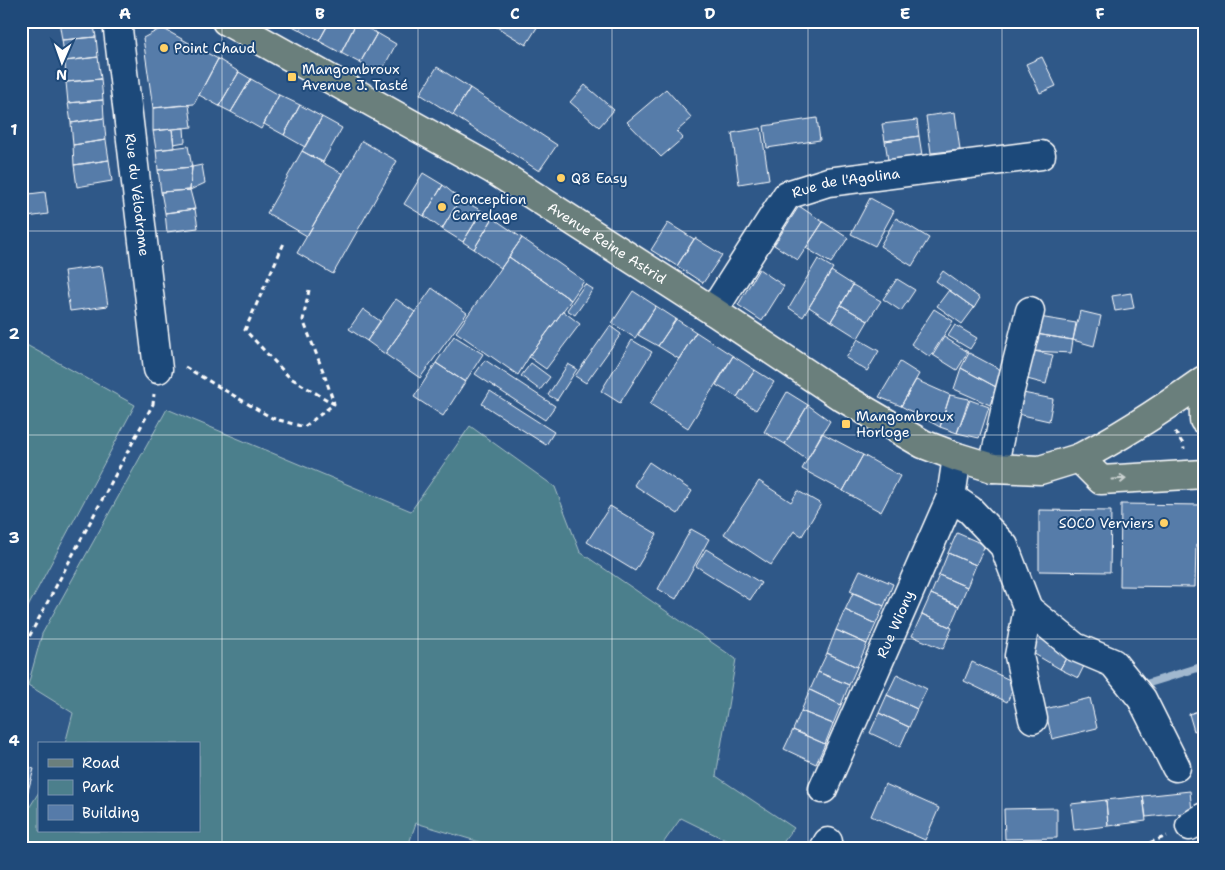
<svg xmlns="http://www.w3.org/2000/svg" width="1225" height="870" font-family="'Shantell Sans',sans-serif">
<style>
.green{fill:#4c7f8c;stroke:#a6bfc6}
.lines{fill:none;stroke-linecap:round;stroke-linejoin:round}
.stream{stroke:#a1b8cf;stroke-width:8}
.building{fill:#567ba9;stroke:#fff}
.minor-casing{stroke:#fff;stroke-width:31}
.major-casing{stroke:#fff;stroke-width:31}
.highway-casing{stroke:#fff;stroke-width:31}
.path{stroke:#fff;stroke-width:3;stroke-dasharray:5 4;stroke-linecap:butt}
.minor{stroke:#1f4a7a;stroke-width:28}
.major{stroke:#6b7f7c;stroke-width:28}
.highway{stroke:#6b7f7c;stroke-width:28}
.oneway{stroke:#cbd2d1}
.grid{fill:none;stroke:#fff;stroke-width:1;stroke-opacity:0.55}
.poi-dot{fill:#ffd166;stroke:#1f4a7a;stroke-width:2}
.labels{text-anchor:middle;stroke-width:4;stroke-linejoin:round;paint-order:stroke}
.poi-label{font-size:14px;fill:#fff;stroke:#1f4a7a;text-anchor:start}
.street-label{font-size:14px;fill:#fff;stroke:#1f4a7a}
.neatline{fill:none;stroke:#fff;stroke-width:2}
.grid-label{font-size:16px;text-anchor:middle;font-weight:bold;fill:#fff}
</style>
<rect width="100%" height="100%" fill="#2f5888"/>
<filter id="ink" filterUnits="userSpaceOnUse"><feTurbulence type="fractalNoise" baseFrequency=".02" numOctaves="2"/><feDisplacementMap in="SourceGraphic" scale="10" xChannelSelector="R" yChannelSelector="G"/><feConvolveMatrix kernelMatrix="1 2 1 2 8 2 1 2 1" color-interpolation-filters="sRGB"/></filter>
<g filter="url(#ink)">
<!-- green -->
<path class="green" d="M21,342L135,405L21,620Z
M167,409L411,511L470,426L555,487L580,552L736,659L716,776L794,828L778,849H744L681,818L659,849H503L416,823L407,849H44L21,842V821L39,792V831H199V744H65L73,713L28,685L42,634Z"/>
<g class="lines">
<!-- stream -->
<path class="stream" d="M1146,684L1204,666"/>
</g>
<!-- building -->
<path class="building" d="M59,21H93L96,37L62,40Z
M283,21H305L300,30Z
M305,21H330L319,41L300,30Z
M330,21H353L356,23L341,53L319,41Z
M487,21H541L526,45Z
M356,23L377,33L360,63L341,53Z
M162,28L218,59L194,104L153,108L143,38Z
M377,33L396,44L380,74L360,63Z
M96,37L98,57L65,61L62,40Z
M98,57L101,79L66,82L65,61Z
M1042,57L1056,86L1040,93L1026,64Z
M218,59L239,72L219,106L199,95Z
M437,67L470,88L453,115L420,94Z
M239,72L251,79L231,112L219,106Z
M101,79L103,100L68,103L66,82Z
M251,79L279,95L261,129L231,112Z
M585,85L614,110L599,127L570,102Z
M470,88L557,145L539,171L453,115Z
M666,89L692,118L677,131L683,138L661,157L627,122Z
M279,95L300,105L284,135L264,124Z
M103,100L104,118L71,123L68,103Z
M189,105L192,127L153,131V108Z
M300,105L322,117L305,147L284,135Z
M955,112L960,150L931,153L926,116Z
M322,117L342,128L323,162L302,151Z
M104,118L106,140L73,145L71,123Z
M817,118L820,140L767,148L764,126Z
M917,120L919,136L885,141L882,124Z
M184,128L185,142L174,144L172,129Z
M761,128L769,179L739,184L732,133Z
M172,129L174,148L156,150L153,131Z
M919,136L922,155L888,160L885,141Z
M106,140L109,160L74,165L73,145Z
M362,141L397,161L333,274L297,253Z
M188,146L192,167L158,170L156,150Z
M302,151L343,174L307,236L267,213Z
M109,160L112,181L77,187L74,165Z
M202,165L205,183L190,190L192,167Z
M192,167L190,190L161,192L158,170Z
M423,173L443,185L424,216L404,204Z
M443,185L460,199L442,229L424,216Z
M190,190L195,209L165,213L161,192Z
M45,192L48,214L21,218V195Z
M870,198L894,211L875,246L851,234Z
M460,199L482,211L463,242L442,229Z
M799,206L823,222L798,260L774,245Z
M195,209L198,228L167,232L165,213Z
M482,211L493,218L474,249L463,242Z
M493,218L522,238L501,268L474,249Z
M896,218L929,238L912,266L880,246Z
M823,222L848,238L831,263L806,248Z
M668,223L694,239L677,266L651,250Z
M522,238L584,281L571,300L509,257Z
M695,238L722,255L703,283L677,266Z
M509,257L571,300L529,357L518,375L456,332Z
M818,259L833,268L803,317L789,308Z
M102,266L108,306L70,311L64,271Z
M759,269L784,286L762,321L738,305Z
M831,271L853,285L831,321L809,307Z
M943,271L980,298L974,308L936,281Z
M897,279L915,290L901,311L883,299Z
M585,284L593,289L575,315L567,310Z
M853,285L881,301L868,321L841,305Z
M432,288L467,313L420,378L385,354Z
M949,290L974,308L962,324L937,306Z
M633,291L656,306L635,338L612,323Z
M1131,293L1134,308L1115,311L1112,296Z
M396,299L415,312L385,354L367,341Z
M841,305L868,321L858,338L831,321Z
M656,306L676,319L658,346L638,335Z
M363,309L380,321L367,341L349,329Z
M934,309L953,321L930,357L911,344Z
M563,311L580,324L546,369L529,357Z
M1080,311L1101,316L1094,346L1073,340Z
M1039,317L1076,323L1073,340L1036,334Z
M676,319L696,332L679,359L658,346Z
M955,325L977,338L970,349L948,336Z
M610,326L621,334L586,383L575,376Z
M696,332L733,356L688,428L650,404Z
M1036,334L1073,340L1071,353L1034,351Z
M454,336L483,354L465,382L436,363Z
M944,337L968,352L957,370L933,355Z
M858,339L879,351L867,371L846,358Z
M632,340L652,352L620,403L601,391Z
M1034,351L1053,355L1046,384L1027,379Z
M969,353L1001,370L996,387L961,368Z
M733,356L755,370L737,397L716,385Z
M485,360L555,406L545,420L475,374Z
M900,362L919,374L901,406L879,397Z
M436,363L465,382L443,416L414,397Z
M531,363L550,377L540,390L521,376Z
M568,364L577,369L557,400L548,395Z
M961,368L996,387L990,405L954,389Z
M755,370L774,382L756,410L737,397Z
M916,380L950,395L940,427L901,406Z
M490,391L554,432L546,445L482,404Z
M787,392L808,405L785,444L764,432Z
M1023,393L1053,399L1049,421L1018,414Z
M950,395L969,399L957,433L940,427Z
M970,400L989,407L979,438L957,433Z
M808,405L830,421L807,460L785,444Z
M822,433L863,455L843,491L802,469Z
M863,455L900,476L881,512L843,491Z
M649,462L692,491L678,514L634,485Z
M759,481L791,502L798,491L821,504L802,536L794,531L771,565L724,534Z
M1121,504L1204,505V544H1196L1195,587L1120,586Z
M610,506L657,534L635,571L587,542Z
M1039,510L1111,511L1110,572L1039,571Z
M691,529L709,539L676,599L658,589Z
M957,533L985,545L976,565L948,553Z
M706,549L761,583L750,600L696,566Z
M948,553L976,565L967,587L939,575Z
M860,570L893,584L884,606L850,591Z
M939,575L967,587L959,606L931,594Z
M853,593L884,606L876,624L845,610Z
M931,594L959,606L950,627L922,614Z
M845,610L876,624L867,644L836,630Z
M922,614L952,628L943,649L912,636Z
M836,630L867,644L857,667L827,653Z
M1041,633L1070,651L1060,669L1031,652Z
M1070,651L1087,660L1078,678L1060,669Z
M827,653L857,667L849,685L818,672Z
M972,662L1016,683L1007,702L964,681Z
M818,672L849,685L841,705L810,690Z
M897,674L927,689L917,709L887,695Z
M810,690L841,705L833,724L801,711Z
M887,695L917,709L909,727L879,713Z
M1090,698L1097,728L1052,739L1045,709Z
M1204,709V728L1194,731L1189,714Z
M801,711L833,724L825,744L793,730Z
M879,713L909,727L900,747L870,733Z
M793,730L825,744L816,764L784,749Z
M21,765L34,769L23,809L21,808Z
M885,784L939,808L925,840L871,816Z
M1190,791L1192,812L1146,817L1143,796Z
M1143,796L1146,821L1108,826L1106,800Z
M1106,800L1108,826L1074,830L1071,804Z
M1057,808V838L1005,839L1004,809Z"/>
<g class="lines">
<!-- minor casing -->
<g class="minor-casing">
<g id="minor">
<path id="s1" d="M117,21L158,369"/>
<path id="s2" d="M713,311L787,195L828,182L1041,155"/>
<path d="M993,468L1007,402L1030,311"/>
<path d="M951,497L970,510L1004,546L1028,609L1019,656L1033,719"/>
<path d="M1028,609L1075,647L1113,663L1142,699L1176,767"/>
<path id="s3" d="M823,789L951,497L957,457"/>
<path d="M1190,826L1204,817"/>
<path d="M824,849L828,842"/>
</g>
</g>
<!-- major casing -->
<g class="major-casing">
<g id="major">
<path id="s4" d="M226,21L492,169L713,311L842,397L923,444L957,457L993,468L1040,470L1079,458L1101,480L1204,474"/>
<path d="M1203,381L1204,420"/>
</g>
</g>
<!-- highway casing -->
<g class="highway-casing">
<path id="highway" d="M1079,458C1123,436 1163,409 1204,380"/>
</g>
<!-- path -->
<path class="path" d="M309,290L303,320L323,371L334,403
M185,367L272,418L304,427L334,404L289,377L245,330L284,243
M1175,432L1183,444L1184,449
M21,652L153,404L154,394
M853,847L862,849
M1133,849L1167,836"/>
<!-- minor -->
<use href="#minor" class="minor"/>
<!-- major -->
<use href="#major" class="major"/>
<!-- highway -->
<use href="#highway" class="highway"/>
</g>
<!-- one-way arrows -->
<defs><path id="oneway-shaft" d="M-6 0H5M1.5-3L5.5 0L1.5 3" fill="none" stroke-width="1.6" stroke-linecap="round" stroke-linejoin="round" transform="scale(1.25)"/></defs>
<use class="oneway" href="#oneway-shaft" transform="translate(1119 479) rotate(-3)"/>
</g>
<!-- grid -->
<path class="grid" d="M222,21V849M418,21V849M612,21V849M808,21V849M1002,21V849M21,231H1204M21,435H1204M21,639H1204"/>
<!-- markers -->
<g class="poi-dot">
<circle cx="164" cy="48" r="5"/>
<rect x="287" y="72" width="10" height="10" rx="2.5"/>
<circle cx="561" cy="178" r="5"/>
<circle cx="442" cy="207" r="5"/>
<rect x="841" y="419" width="10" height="10" rx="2.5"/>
<circle cx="1164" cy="523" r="5"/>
</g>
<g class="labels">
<!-- poi labels -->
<g class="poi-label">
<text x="174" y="53">Point Chaud</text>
<text x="302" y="74">Mangombroux<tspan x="302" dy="16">Avenue J. Tasté</tspan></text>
<text x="571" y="183">Q8 Easy</text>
<text x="452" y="204">Conception<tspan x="452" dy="16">Carrelage</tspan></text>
<text x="856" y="421">Mangombroux<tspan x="856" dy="16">Horloge</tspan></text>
<text x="1154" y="528" text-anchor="end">SOCO Verviers</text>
</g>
<!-- street labels -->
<g class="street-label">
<text dy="5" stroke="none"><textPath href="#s2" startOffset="198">Rue de l'Agolina</textPath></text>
<text dy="5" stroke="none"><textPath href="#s1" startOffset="175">Rue du Vélodrome</textPath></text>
<text dy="5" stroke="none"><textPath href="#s4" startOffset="441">Avenue Reine Astrid</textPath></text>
<text dy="5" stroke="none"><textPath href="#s3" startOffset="180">Rue Wiony</textPath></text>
</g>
</g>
<!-- margin -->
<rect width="1225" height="870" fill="none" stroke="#1f4a7a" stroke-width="55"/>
<!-- legend -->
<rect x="38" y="742" width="162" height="90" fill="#1f4a7a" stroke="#7992af"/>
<rect x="48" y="759" width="25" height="8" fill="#6b7f7c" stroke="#7992af"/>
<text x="82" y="768" font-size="15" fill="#ffffff">Road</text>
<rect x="48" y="780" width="25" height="15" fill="#4c7f8c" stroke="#7992af"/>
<text x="82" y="792" font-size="15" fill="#ffffff">Park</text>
<rect x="48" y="805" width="25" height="15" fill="#567ba9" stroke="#7992af"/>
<text x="82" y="818" font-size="15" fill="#ffffff">Building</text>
<!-- north arrow -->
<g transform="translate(62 62) rotate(182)" stroke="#1f4a7a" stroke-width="4" paint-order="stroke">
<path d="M0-4L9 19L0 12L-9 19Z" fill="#ffffff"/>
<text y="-8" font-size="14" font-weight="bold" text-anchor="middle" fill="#ffffff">N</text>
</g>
<rect x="28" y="28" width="1170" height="814" class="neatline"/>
<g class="grid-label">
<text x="125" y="19">A</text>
<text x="320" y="19">B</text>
<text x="515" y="19">C</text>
<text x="710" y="19">D</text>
<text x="905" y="19">E</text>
<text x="1100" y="19">F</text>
<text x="14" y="135">1</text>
<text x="14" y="339">2</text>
<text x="14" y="543">3</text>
<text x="14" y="746">4</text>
</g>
</svg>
